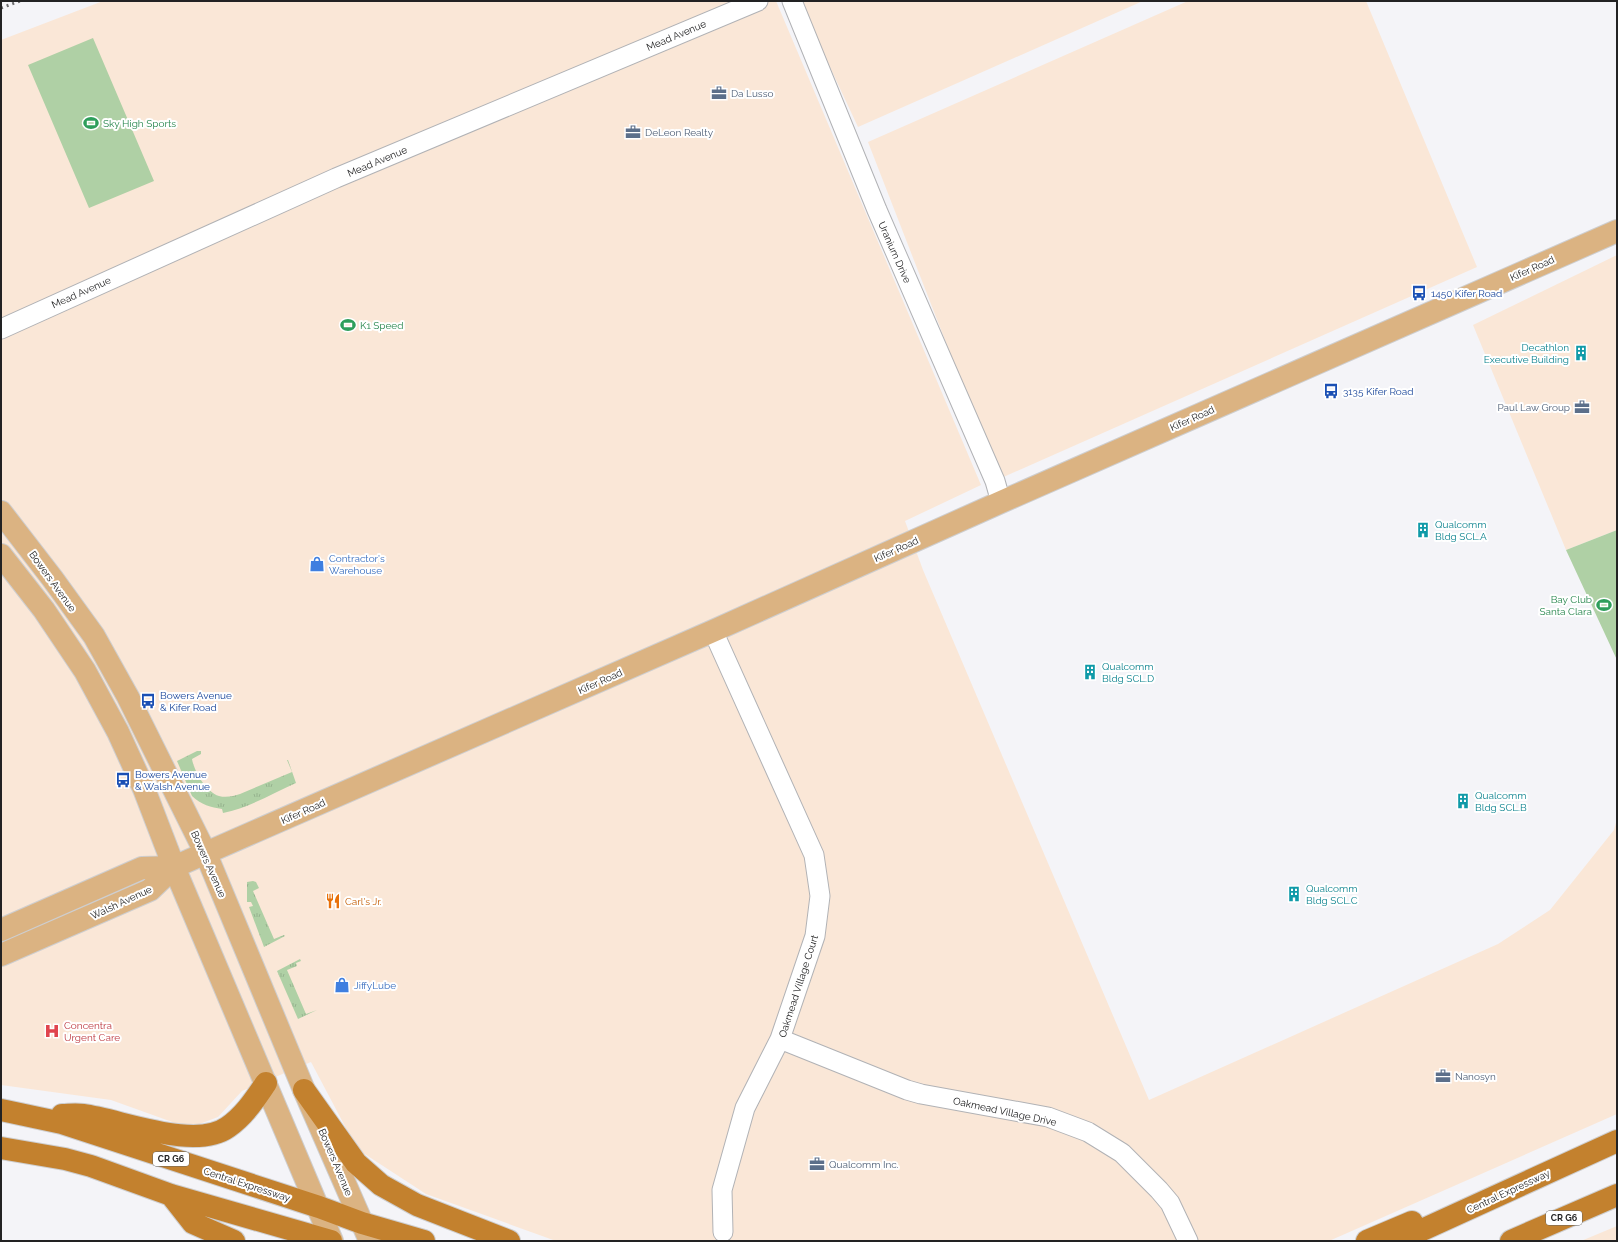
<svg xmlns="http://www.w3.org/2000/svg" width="1618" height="1242" font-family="Raleway,sans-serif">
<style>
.commercial{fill:#fae7d7}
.grass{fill:url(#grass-tufts)}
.garden{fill:#afd0a5}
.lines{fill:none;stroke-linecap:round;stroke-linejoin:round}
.minor-casing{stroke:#b1b2b5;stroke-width:21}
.major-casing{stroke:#cececf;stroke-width:24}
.highway-casing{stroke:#cececf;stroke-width:24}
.minor{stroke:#fff;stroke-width:19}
.major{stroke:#dbb382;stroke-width:22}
.highway{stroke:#c3812e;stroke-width:22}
.rail{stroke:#69696b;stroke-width:3;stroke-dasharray:2 4;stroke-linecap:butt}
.labels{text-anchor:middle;stroke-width:4;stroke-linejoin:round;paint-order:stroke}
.shield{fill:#fff;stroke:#646465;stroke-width:1}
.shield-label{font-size:9px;font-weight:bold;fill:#222223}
.street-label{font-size:10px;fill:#222223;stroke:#fff}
.service-label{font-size:10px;fill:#4e5e75;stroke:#fff;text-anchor:start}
.leisure-label{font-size:10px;fill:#27864d;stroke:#fff;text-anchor:start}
.transit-label{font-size:10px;fill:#164399;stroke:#fff;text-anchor:start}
.culture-label{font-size:10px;fill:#0d838f;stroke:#fff;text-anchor:start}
.shop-label{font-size:10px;fill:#366cbe;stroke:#fff;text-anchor:start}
.food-label{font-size:10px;fill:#c56008;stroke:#fff;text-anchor:start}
.health-label{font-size:10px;fill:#be3a42;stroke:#fff;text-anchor:start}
</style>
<defs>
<pattern id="grass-tufts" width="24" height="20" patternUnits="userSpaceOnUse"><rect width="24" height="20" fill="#afd0a5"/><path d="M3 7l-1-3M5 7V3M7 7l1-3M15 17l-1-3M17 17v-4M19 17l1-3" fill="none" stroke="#96b28e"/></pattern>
</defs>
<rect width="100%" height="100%" fill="#f4f4f8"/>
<!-- commercial -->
<path class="commercial" d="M103,1H776L981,485L905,521L923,570L1149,1100L1498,944L1550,910L1614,830L1617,819V1114L1329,1241H556L426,1194L357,1149L311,1062L242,1091L218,1117L189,1128L111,1100L1,1085V40Z
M799,1H1143L858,127Z
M1188,1H1366L1477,267L999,479L868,142Z
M1617,255V530L1566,550L1473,325Z
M1617,1226V1241H1581Z"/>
<!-- grass -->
<path class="grass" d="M197,751H201V754L192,759C194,771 206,792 219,796C226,798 234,796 240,794L292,772L287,760H288L296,783C273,793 249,808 223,813L222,809C211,807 201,805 192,796L177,761Z
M253,881L256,882L259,888L253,891L274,939L284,935L285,936L264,947L249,907L253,906L251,902H247V882Z
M300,959L301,961L296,963L297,966L287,970L306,1014L317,1010L298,1019L277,971Z"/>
<!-- garden -->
<path class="garden" d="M93,38L154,181L89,208L28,65Z
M1617,530V660L1566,550Z"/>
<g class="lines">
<!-- minor casing -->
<g class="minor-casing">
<path id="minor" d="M792,1L877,210L995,481L1001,502
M1,329L336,178L758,1
M713,631L814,855L820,896L815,936L780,1039L745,1108L722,1190L723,1232
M780,1039L907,1090L921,1094L1048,1117L1088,1132L1122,1153L1159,1190L1170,1203L1188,1241"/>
</g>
<!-- major casing -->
<g class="major-casing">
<path id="major" d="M1,512L52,578L94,636L128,697L206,854L304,1090L370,1241
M1,555L44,610L85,671L118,732L144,789L174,867L332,1241
M1,930L142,868L174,867
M1,955L150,890L174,867L713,631L1001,502L1617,231"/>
</g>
<!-- highway casing -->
<g class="highway-casing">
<path id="highway" d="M304,1090L356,1163L381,1185L417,1205L509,1241
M1,1110L62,1123L319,1207L362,1223L424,1241
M62,1115C68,1115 76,1114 83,1115C121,1120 195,1151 228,1127C245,1115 255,1099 266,1083
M1,1148L65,1159L91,1166L171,1195L331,1241
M171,1195L193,1223L234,1241
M1367,1241L1412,1222
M1398,1241L1617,1141
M1511,1241L1617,1195"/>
</g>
<!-- minor -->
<use href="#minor" class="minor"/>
<!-- major -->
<use href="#major" class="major"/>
<!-- highway -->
<use href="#highway" class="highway"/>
<!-- rail -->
<path class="rail" d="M1,8L20,1"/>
</g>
<!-- icons -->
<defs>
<g id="office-bare" transform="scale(1.2)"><path d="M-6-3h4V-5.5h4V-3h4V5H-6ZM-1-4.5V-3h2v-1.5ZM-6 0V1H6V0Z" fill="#5c6f8a" stroke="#fff" stroke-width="2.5" paint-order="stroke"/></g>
<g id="stadium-bare" transform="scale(1.2)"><path d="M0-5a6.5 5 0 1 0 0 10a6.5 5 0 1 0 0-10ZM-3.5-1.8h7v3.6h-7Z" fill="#2e9e5b" stroke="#fff" stroke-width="2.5" paint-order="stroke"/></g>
<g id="bus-bare" transform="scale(1.2)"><path d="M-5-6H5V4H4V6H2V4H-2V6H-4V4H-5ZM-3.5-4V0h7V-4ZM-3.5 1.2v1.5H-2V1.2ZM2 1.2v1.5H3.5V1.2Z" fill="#1a4fb4" stroke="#fff" stroke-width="2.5" paint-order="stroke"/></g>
<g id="building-bare" transform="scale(1.2)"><path d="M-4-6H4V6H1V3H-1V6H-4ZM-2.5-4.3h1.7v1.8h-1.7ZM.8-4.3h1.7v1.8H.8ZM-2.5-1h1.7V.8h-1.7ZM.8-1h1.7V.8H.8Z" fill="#0f9aa8" stroke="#fff" stroke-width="2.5" paint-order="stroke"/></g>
<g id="shop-bare" transform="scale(1.2)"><path d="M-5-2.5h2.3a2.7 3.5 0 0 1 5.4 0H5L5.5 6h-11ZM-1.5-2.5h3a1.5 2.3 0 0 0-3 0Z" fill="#3f7fe0" stroke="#fff" stroke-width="2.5" paint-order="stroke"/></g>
<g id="restaurant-bare" transform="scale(1.2)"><path d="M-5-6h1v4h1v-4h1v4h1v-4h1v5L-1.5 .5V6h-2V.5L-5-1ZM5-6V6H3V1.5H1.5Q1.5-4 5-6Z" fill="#e8710a" stroke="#fff" stroke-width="2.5" paint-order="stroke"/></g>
<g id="hospital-bare" transform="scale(1.2)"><path d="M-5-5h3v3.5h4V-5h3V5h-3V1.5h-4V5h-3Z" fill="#e0444e" stroke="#fff" stroke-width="2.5" paint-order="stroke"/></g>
</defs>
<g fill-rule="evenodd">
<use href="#office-bare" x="719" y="93"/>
<use href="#stadium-bare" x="91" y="123"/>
<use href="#office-bare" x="633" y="132"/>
<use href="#bus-bare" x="1419" y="293"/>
<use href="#stadium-bare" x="348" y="325"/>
<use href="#building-bare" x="1581" y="353"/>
<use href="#bus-bare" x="1331" y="391"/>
<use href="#office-bare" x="1582" y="407"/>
<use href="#building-bare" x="1423" y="530"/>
<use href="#shop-bare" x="317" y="564"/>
<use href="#stadium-bare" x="1604" y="605"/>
<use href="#building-bare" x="1090" y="672"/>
<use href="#bus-bare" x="148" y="701"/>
<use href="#bus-bare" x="123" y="780"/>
<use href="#building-bare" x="1463" y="801"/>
<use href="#building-bare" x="1294" y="894"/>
<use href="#restaurant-bare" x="333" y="901"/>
<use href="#shop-bare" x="342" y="985"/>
<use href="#hospital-bare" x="52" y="1031"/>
<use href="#office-bare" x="1443" y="1076"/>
<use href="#office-bare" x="817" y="1164"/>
</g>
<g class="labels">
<!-- shield labels -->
<g class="shield">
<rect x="153" y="1152" width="36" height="14" rx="3"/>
<rect x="1546" y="1211" width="36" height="14" rx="3"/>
</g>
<g class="shield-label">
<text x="171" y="1162">CR G6</text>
<text x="1564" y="1221">CR G6</text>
</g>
<!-- street labels -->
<g class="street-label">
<text transform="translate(676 35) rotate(-23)" y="4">Mead Avenue</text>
<text transform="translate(377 161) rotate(-23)" y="4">Mead Avenue</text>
<text transform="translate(895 252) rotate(66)" y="4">Uranium Drive</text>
<text transform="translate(1532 268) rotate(-24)" y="4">Kifer Road</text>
<text transform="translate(81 292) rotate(-24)" y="4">Mead Avenue</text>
<text transform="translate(1192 418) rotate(-24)" y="4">Kifer Road</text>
<text transform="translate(896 549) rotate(-24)" y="4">Kifer Road</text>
<text transform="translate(53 581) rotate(54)" y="4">Bowers Avenue</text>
<text transform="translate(600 681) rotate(-24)" y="4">Kifer Road</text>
<text transform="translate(303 811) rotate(-24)" y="4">Kifer Road</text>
<text transform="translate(209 864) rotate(66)" y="4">Bowers Avenue</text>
<text transform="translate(121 902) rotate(-25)" y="4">Walsh Avenue</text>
<text transform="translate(798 986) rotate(-72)" y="4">Oakmead Village Court</text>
<text transform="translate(1005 1111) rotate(12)" y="4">Oakmead Village Drive</text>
<text transform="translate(336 1162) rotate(67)" y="4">Bowers Avenue</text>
<text transform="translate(247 1184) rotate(18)" y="4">Central Expressway</text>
<text transform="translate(1508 1191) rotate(-25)" y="4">Central Expressway</text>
</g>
<!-- service labels -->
<g class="service-label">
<text x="731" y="97">Da Lusso</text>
<text x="645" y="136">DeLeon Realty</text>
<text x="1570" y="411" text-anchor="end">Paul Law Group</text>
<text x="1455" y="1080">Nanosyn</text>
<text x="829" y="1168">Qualcomm Inc.</text>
</g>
<!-- leisure labels -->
<g class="leisure-label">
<text x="103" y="127">Sky High Sports</text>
<text x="360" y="329">K1 Speed</text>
<text x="1592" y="603" text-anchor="end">Bay Club<tspan x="1592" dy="12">Santa Clara</tspan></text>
</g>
<!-- transit labels -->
<g class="transit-label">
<text x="1431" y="297">1450 Kifer Road</text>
<text x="1343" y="395">3135 Kifer Road</text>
<text x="160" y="699">Bowers Avenue<tspan x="160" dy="12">&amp; Kifer Road</tspan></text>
<text x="135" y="778">Bowers Avenue<tspan x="135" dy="12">&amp; Walsh Avenue</tspan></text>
</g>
<!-- culture labels -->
<g class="culture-label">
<text x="1569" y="351" text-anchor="end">Decathlon<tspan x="1569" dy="12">Executive Building</tspan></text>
<text x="1435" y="528">Qualcomm<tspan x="1435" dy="12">Bldg SCL.A</tspan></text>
<text x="1102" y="670">Qualcomm<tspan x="1102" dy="12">Bldg SCL.D</tspan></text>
<text x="1475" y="799">Qualcomm<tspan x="1475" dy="12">Bldg SCL.B</tspan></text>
<text x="1306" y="892">Qualcomm<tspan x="1306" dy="12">Bldg SCL.C</tspan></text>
</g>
<!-- shop labels -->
<g class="shop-label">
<text x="329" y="562">Contractor's<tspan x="329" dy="12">Warehouse</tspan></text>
<text x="354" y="989">JiffyLube</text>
</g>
<!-- food labels -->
<g class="food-label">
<text x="345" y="905">Carl's Jr.</text>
</g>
<!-- health labels -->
<g class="health-label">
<text x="64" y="1029">Concentra<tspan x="64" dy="12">Urgent Care</tspan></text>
</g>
</g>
<!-- border -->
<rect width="1618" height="1242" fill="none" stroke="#222223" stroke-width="4"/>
</svg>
